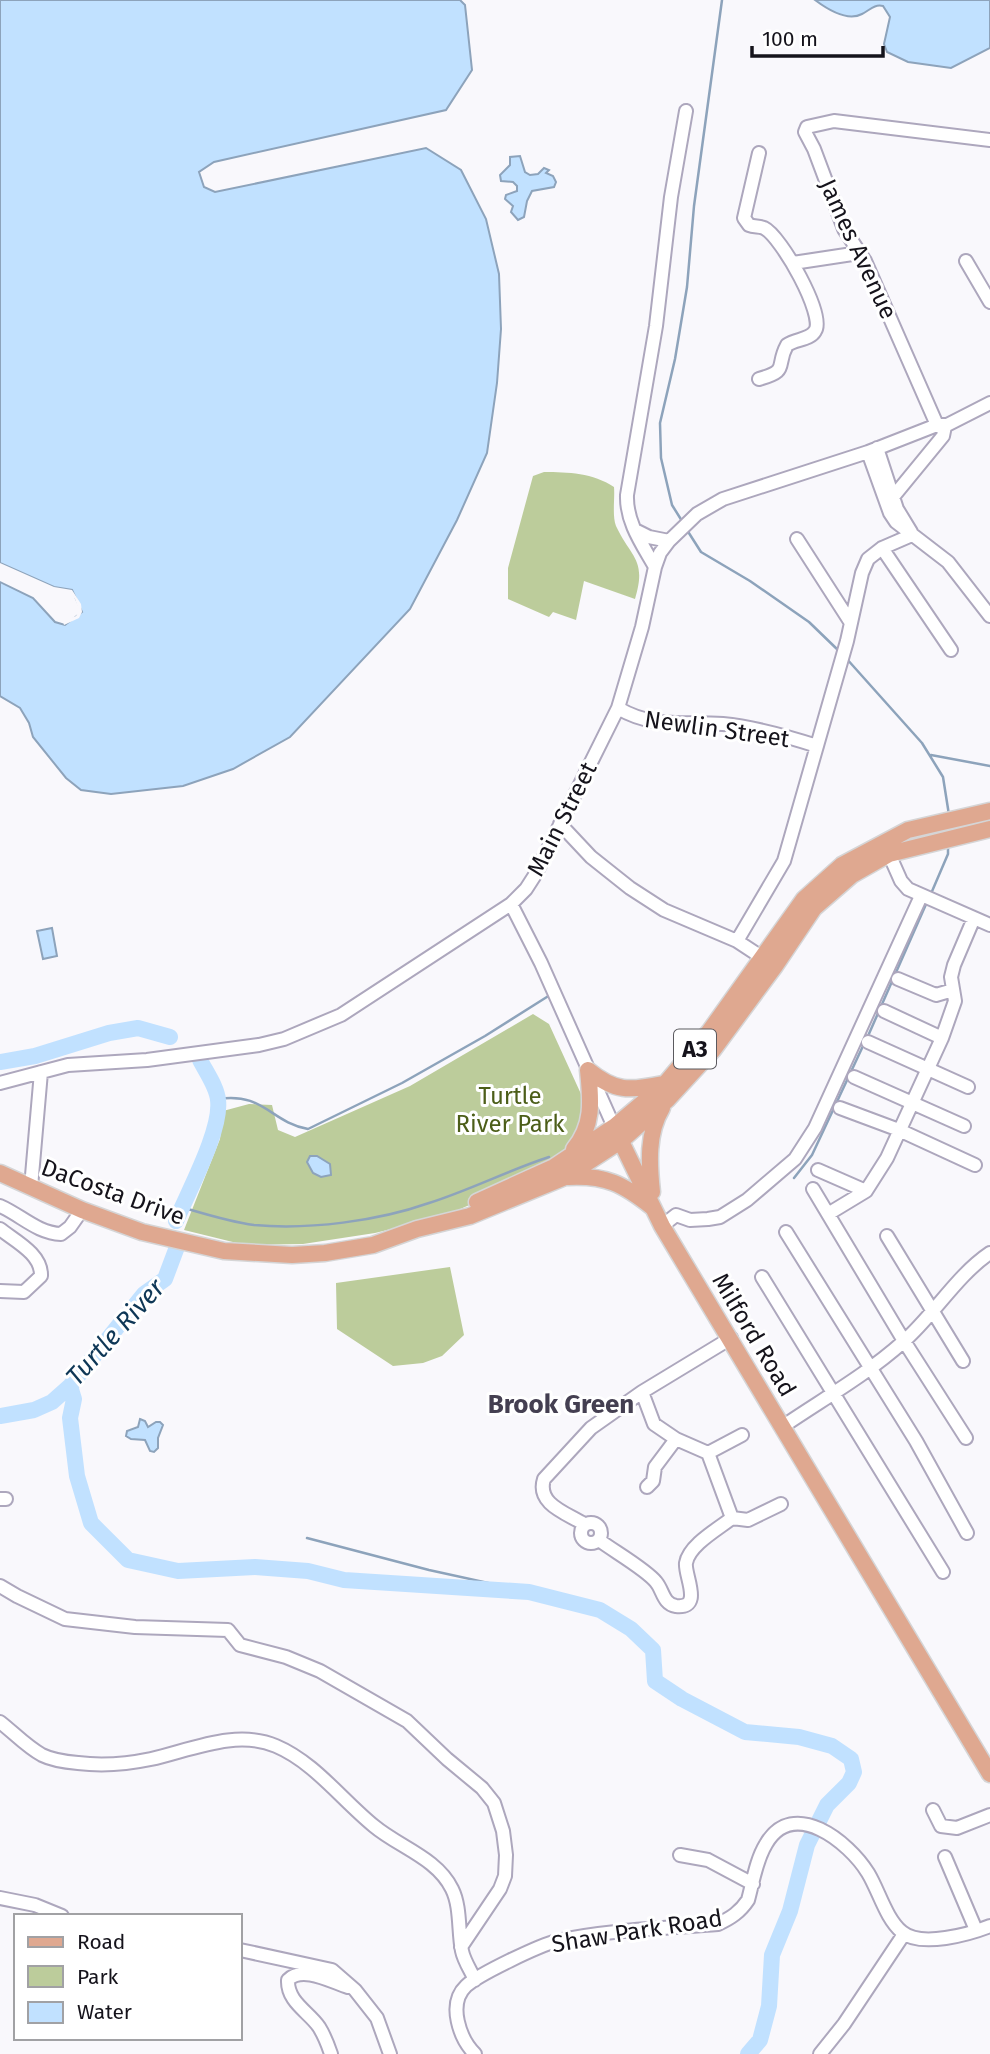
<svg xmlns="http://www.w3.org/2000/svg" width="990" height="2054" font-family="'Fira Sans',sans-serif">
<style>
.green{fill:#bccc9b}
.water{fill:#c1e1ff;stroke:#8da3bb;stroke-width:2}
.pier{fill:#f9f8fc}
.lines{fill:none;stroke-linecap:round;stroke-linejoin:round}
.stream{stroke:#8da3bb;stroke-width:2.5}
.river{stroke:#c1e1ff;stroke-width:16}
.minor-casing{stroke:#ada7bd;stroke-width:16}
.major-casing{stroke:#d5d5d6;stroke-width:19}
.minor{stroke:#fff;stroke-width:12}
.major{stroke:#dfa890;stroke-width:16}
.labels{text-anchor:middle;stroke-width:6;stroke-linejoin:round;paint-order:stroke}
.shield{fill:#fff;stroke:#5b5a5f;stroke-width:2}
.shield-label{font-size:23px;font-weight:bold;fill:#15131b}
.street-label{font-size:24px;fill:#15131b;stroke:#fff}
.park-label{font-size:24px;fill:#4c5e19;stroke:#fff}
.water-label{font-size:26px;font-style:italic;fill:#0e3756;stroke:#fff}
.neighbourhood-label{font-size:26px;font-weight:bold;fill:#443f51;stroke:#fff}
</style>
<rect width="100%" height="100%" fill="#f9f8fc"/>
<!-- green -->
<path class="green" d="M544,472C568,472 593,473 614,487C615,498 612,516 616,526C631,558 647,559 635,599L584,581L576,620L553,612L549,617L508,599V568L533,476Z
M533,1014L549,1024L581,1094L583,1111L581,1126L568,1152L537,1176L444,1216L375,1233L303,1244L245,1245L184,1230L220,1139L223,1111L249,1104L272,1105L278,1130L295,1137L410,1086Z
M450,1267L464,1335L442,1356L423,1363L393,1366L337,1329L336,1283Z"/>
<!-- water -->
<path class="water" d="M0,0H460L465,5L472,70L446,110L214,162L199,172L204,187L215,192L426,148L461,170L486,219L499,274L501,329L497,383L487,453L457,520L410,609L290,737L233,769L183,786L111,794L81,790L66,778L33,737L29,723L20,708L0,696V582L33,598L55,622L65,625L82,612L72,590L54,587L0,563Z
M815,0H990V48L951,68L908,62L887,52L884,44L890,17L883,6C874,4 870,10 862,14C847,22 827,9 815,0Z
M520,156L525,172L530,175L538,174L544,168L549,170L546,173L553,176L556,182L554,187L532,191L527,201L524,217L518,220L511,212L513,206L505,199L506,195L517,191V186L513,182L501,181L500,175L510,165V157Z
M52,928L57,956L43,959L37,931Z
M310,1156H317L330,1164L331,1175L321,1177L313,1173L307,1162Z
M140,1419L145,1421L148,1427L156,1422H160L163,1425L158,1438V1448L154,1452L150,1451L145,1440L131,1439L126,1436L127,1431L138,1427Z"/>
<!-- pier -->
<path class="pier" d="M0,563L54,587L72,590L81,604L82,612L79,618L64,625L63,621L76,616L79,611L75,599L70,593L52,590L0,567Z"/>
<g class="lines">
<!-- stream -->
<path class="stream" d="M682,521L672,505L661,458L660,423L675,359L687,287L694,206L722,0
M687,530L701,552L750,581L809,622L839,651
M846,658L922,743L943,777L949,815
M931,755L990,766
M930,896L948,854V846
M868,1036L927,902
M218,1099C264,1092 270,1122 308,1129L402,1083L485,1036L550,995
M794,1178L812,1155L863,1046
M181,1207C205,1214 230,1222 254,1225C309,1230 378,1221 429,1203C470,1190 509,1170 549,1157
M307,1538L429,1570L529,1592"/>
<!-- river -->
<path class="river" d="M0,1062L35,1056L109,1033L138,1028L170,1037
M176,1221C188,1192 222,1130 218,1100C217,1087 206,1072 200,1060
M70,1386L74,1399L70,1418L77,1476L91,1523L128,1560L178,1571L255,1567L308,1571L344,1580L529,1592L600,1610L631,1629L653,1650L655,1681L682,1699L745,1732L799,1737L832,1746L851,1759L854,1772L849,1783L827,1805L807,1845L790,1911L772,1955L769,2006L760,2040L748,2054
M0,1416L34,1410L52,1402L70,1386L144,1294L165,1279L177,1247"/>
<!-- minor casing -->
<g class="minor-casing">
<path id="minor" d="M759,153L744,218L749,225C754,227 760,226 764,228C781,236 826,316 815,331C810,340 795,339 787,345C775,367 790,370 759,379
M966,261L990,302
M793,263L859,253
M937,425L865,261L844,229L814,149L805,132L807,127L834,121L990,140
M877,448L897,509L911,532
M868,452L890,513L896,522L948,562L990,616
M893,497L943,436L945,426
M635,530L649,537L669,541
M797,539L851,623
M882,548L951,650
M655,567C642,544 626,522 627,495L656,326L671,197L686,111
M618,708C653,729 684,721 723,724C755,727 786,736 817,746
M560,824L591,857L630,888L664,910L737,941L769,962
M889,854L901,881L908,889L990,925
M511,904L541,963L614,1127
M737,941L784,861L847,641L862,573L868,559L882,548L912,535
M898,979L936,995L953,990
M884,1011L942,1038
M868,1042L968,1087
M854,1077L964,1126
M0,1083L68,1065L147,1060L259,1045L284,1039L341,1015L511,904L526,889L535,875L618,708L642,627L655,567L660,553L669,541L697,514L723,499L868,452L937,425H947L990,403
M840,1108L899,1130L975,1165
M818,1170L866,1191L887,1158L942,1038L955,1001L951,977L954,965L974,918
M31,1187L41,1072
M813,1189L904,1341L966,1438
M0,1206C21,1215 37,1233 61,1234L70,1227L82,1210
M828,1214L866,1191
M662,1226L676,1215L690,1220L708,1219L720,1217L747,1200L795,1159L815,1128L921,896
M0,1229C15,1241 42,1254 41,1276L24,1292L0,1291
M786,1232L916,1441L967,1533
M887,1236L963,1361
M762,1277L943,1572
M642,1392L654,1424L676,1439L708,1453L732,1518
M782,1427C823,1399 866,1375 903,1342C934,1315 956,1276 990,1253
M708,1453L742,1435
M647,1487L653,1481L655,1467L676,1439
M0,1499H6
M732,1518L748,1520L781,1504
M581 1533a10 10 0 1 1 20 0a10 10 0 1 1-20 0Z
M584,1524C566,1513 536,1504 544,1479L591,1428L642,1392L731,1338
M599,1540C612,1550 647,1570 656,1582C663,1590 663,1604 676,1606C704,1609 684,1575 686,1563C689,1545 718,1529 732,1518
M0,1586L17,1596L65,1619L135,1627L228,1630L240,1645L286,1657L320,1671L407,1721L447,1759L482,1788L494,1803L503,1831L506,1855L505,1876L500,1889L461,1947
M0,1722C13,1732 27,1747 42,1755C52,1760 66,1762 78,1763C103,1766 127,1764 151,1759C191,1750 236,1729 276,1746C314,1762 342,1800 374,1826C399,1847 437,1858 452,1889C461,1907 458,1931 462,1951C464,1961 471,1971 475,1980
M933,1810L941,1826L957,1828L990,1815
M680,1855L708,1860L753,1884
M945,1857L976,1930
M0,1898L35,1905L62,1916
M240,1950L332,1970L355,1990L377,2018L390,2054
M331,2054C328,2045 324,2035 319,2027C309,2012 287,2002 288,1980C302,1965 332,1982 348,1987
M475,2054C460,2039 447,2004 466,1986C479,1974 540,1945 557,1941C605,1930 668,1928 718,1924C731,1918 740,1912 748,1900C753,1882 756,1860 766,1844C793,1797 849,1842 868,1873C879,1891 886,1919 902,1932C921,1948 970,1934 990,1926
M820,2054L844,2024L904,1934"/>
</g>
<!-- major casing -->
<g class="major-casing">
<path id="major" d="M588,1070C615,1092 629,1091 663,1084
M614,1127L662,1226L990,1774
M574,1149C594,1125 591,1100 588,1070
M0,1173L82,1210L142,1232L224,1251L292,1255L325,1253L373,1245L417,1229L470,1216L565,1177L622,1140L667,1100L713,1050L775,966L814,908L852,875L889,854L990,829
M568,1177C606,1175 623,1184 652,1207
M652,1192C649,1164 647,1133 662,1108
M477,1202L554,1167L614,1127L665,1084L709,1032L804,899L842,865L908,830L990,811"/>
</g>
<!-- minor -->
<use href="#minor" class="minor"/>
<!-- major -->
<use href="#major" class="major"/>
</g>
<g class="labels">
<!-- shield labels -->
<rect class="shield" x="674" y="1029.5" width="42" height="39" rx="5"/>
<g class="shield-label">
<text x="695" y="1057">A3</text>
</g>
<!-- street labels -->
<g class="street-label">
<text transform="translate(858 249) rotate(65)" y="8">James Avenue</text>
<text transform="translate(717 729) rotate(8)" y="8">Newlin Street</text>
<text transform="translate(562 819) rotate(-63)" y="8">Main Street</text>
<text transform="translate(113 1192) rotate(20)" y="8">DaCosta Drive</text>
<text transform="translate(754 1335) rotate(59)" y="8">Milford Road</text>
<text transform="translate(637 1931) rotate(-9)" y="8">Shaw Park Road</text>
</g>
<!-- park labels -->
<g class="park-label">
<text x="510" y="1104">Turtle<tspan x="510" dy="28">River Park</tspan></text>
</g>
<!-- water labels -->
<g class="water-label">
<text transform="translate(115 1332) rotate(-48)" y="9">Turtle River</text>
</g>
<!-- neighbourhood labels -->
<g class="neighbourhood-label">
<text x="561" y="1413">Brook Green</text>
</g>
</g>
<!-- legend -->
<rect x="14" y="1914" width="228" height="126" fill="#ffffff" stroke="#a1a1a4" stroke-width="2"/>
<rect x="28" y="1937" width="35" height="10" fill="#dfa890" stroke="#a1a1a4" stroke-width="2"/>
<text x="77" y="1949" font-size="21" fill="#15131b">Road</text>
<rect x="28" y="1966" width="35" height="21" fill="#bccc9b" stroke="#a1a1a4" stroke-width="2"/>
<text x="77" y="1984" font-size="21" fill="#15131b">Park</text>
<rect x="28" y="2002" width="35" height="21" fill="#c1e1ff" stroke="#a1a1a4" stroke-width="2"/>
<text x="77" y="2019" font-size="21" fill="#15131b">Water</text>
<!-- scale -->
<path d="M752 46v10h131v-10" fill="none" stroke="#15131b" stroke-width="3.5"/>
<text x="762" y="46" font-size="21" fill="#15131b" stroke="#ffffff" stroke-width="5" paint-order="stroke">100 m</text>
</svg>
